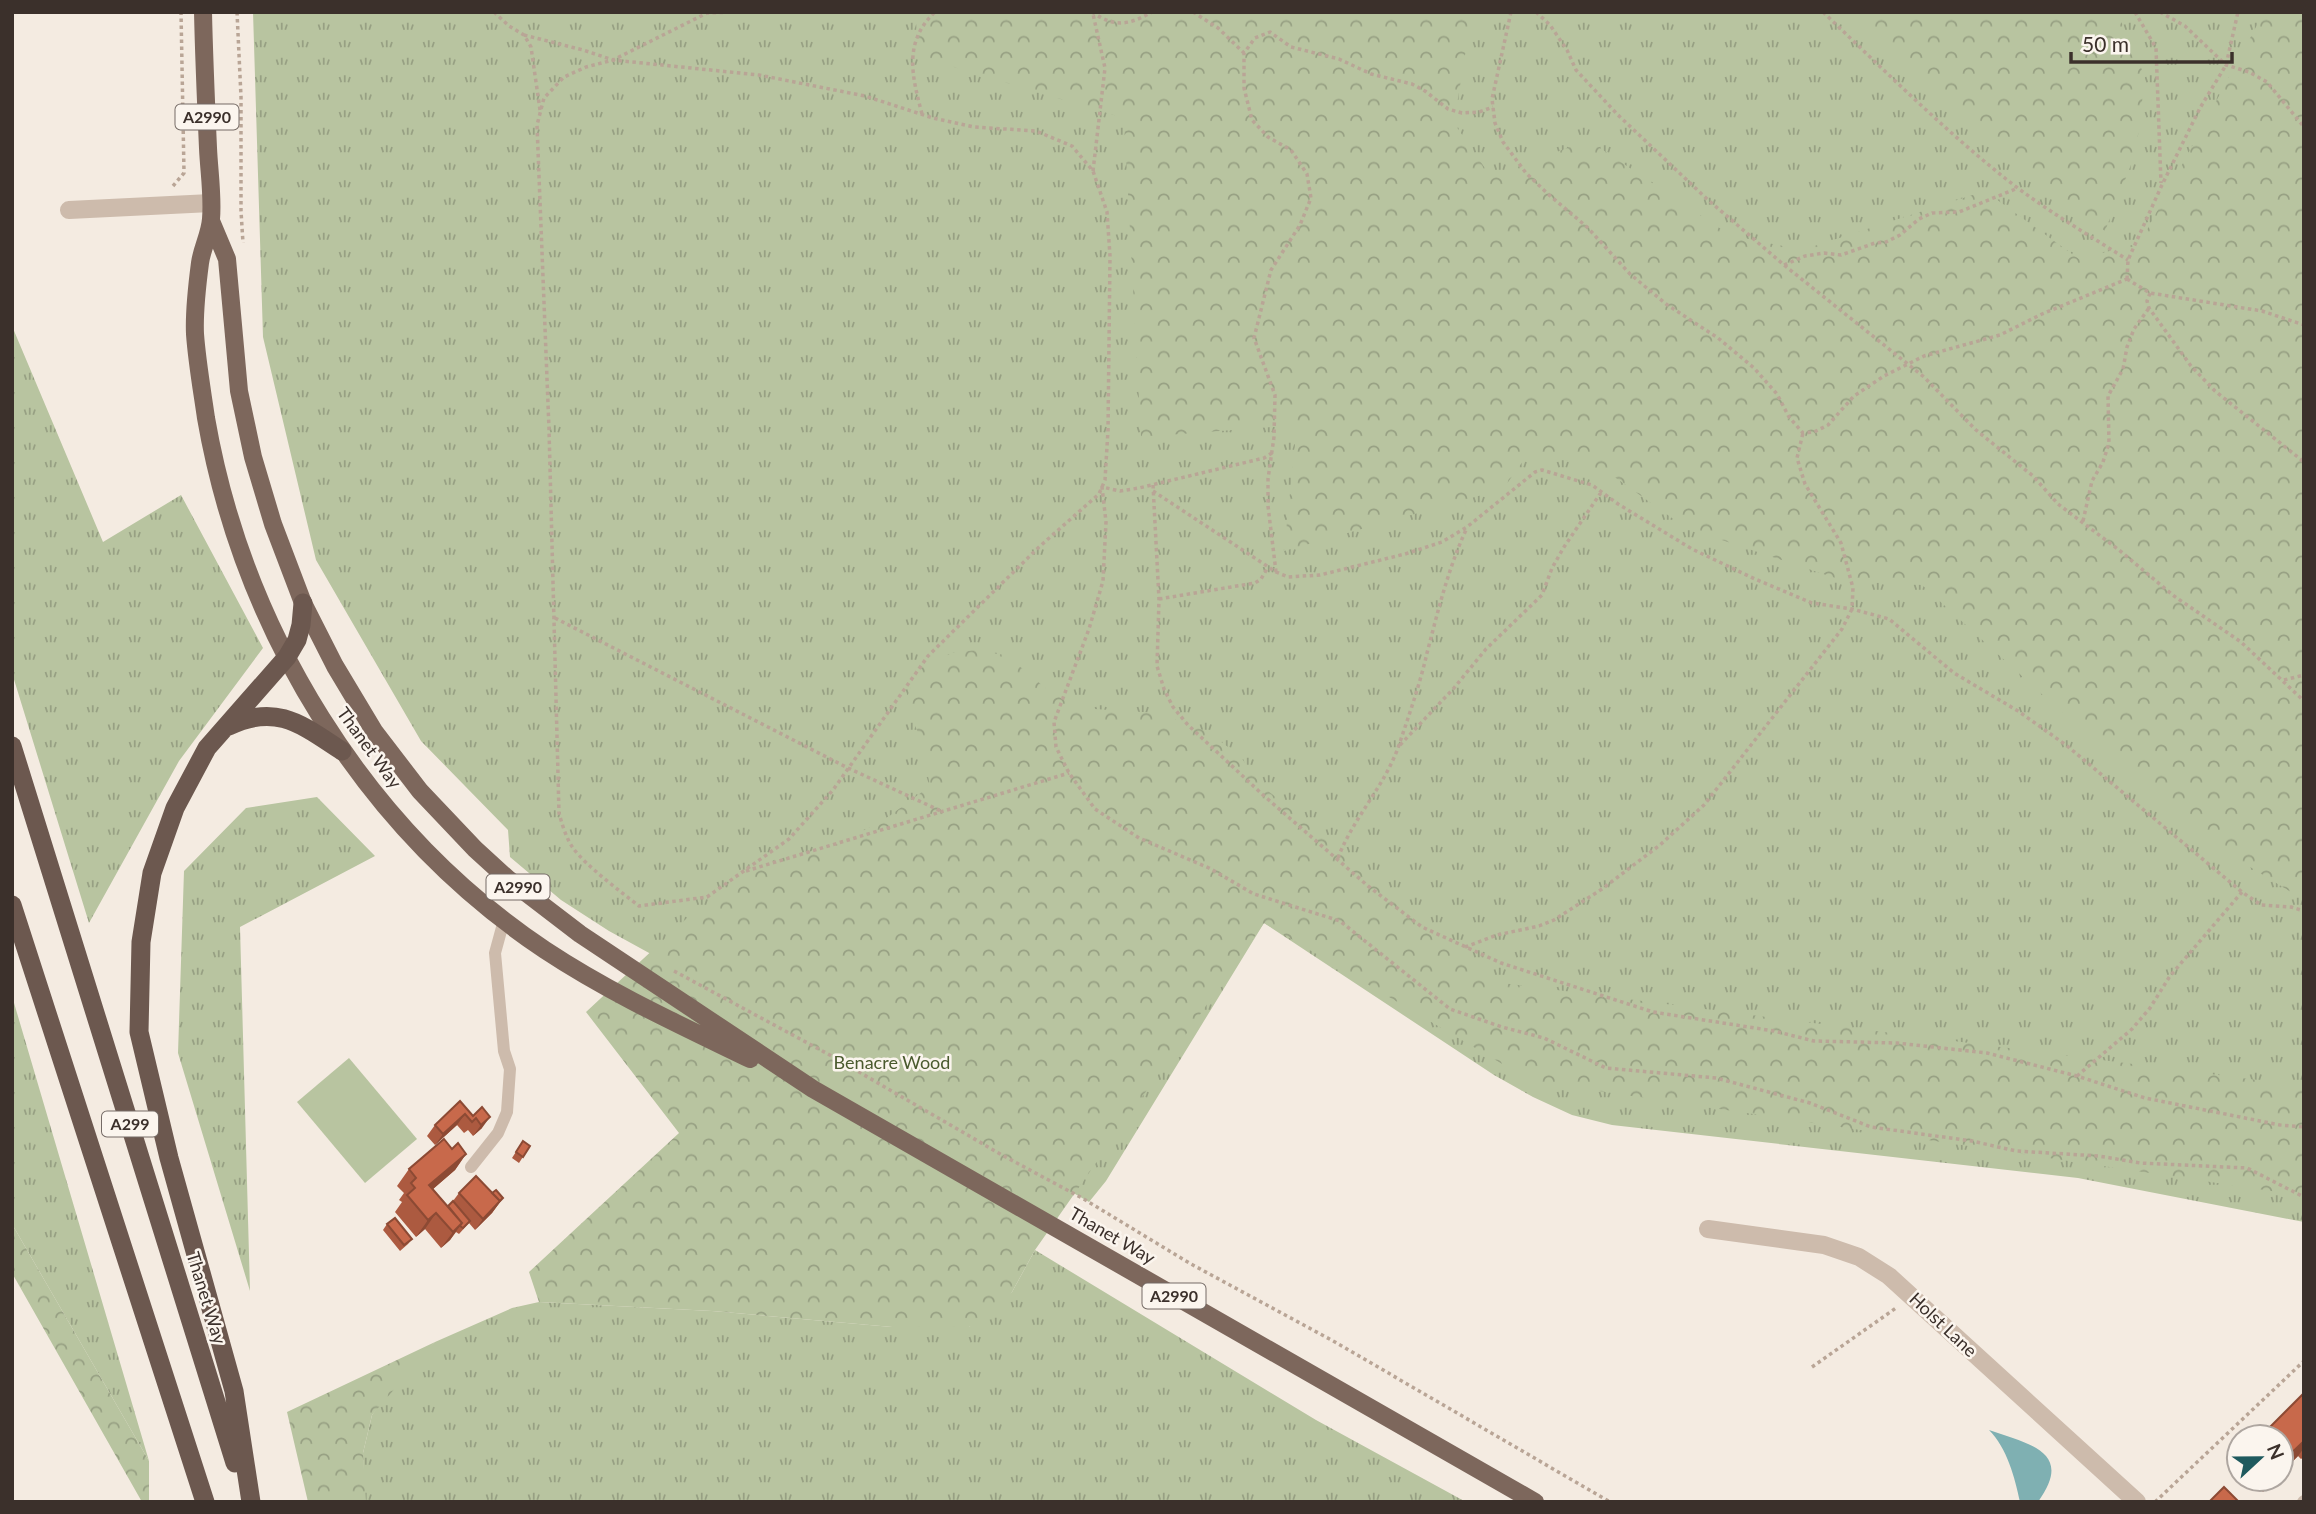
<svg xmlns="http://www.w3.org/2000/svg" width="2316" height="1514" font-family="Lato,sans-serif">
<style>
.grass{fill:url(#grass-tufts)}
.forest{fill:url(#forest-crowns)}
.pitch{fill:#b8c4a0}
.water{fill:#7fb0b2}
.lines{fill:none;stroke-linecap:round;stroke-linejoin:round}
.path{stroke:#b9a596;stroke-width:3.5;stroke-dasharray:3.5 3.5;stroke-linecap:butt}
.service{stroke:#cdbbac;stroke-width:12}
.minor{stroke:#cdbbac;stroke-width:18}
.primary{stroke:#7d675c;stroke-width:18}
.trunk{stroke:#6c584f;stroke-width:19}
.wall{fill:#ac5a40}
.shaded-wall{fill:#8c4a34}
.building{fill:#c8694b;stroke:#8c4a34;stroke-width:2}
.labels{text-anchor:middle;stroke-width:5;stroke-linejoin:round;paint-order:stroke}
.shield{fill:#fbf5ee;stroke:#756b66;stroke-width:2}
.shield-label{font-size:16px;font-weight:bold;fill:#3b302b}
.street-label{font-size:18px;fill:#3b302b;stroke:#fbf5ee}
.park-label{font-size:18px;fill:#4a5a2e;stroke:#fbf5ee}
</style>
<defs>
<pattern id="grass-tufts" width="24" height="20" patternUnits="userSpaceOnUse" patternTransform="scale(1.75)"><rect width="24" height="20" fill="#b8c4a0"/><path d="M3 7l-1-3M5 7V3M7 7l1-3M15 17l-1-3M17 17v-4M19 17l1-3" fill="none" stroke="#97a083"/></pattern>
<pattern id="forest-crowns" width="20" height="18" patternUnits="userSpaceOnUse" patternTransform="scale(1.75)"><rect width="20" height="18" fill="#b8c4a0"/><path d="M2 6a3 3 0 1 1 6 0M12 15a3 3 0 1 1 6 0" fill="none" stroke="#97a083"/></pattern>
</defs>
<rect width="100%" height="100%" fill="#f4ebe1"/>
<!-- grass -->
<path class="grass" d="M253,12H2304V1222L2078,1178L1612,1125L1572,1115L1533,1097L1494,1075L1264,923L1106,1181L1089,1202L828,1051L609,931L561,900L510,857L508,830L421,741L316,560L263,337Z
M12,326L103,542L181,495L263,648L179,761L89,923L12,673Z
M317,797L375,856L240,927L250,1291L178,1053L184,871L246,808Z
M12,996L149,1461L12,1224Z
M1035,1250L1316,1420L1466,1502H364L363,1453L372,1415L403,1372L435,1342L512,1308L539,1302L712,1311L892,1327H969L1012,1292Z"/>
<!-- forest -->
<path class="forest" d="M916,12H1472L1454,123L1491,177L1588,140L1730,235L1802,250L1985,191L2079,259L2140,243L2264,12H2304V900L2193,832L1922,585L1844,581L1686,528L1609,473L1531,450L1503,489L1284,551L1297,425L1141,437L1124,118L917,56Z
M1846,12H2117L2145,77L2136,152L2105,231L1972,130Z
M984,649L1012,660L1049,691L1079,708L1158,713L1208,732L1240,756L1262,786L1502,983L2304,1086V1196L1531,1081L1264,923L1035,1250L1012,1292L994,1316L969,1327H892L712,1311L539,1302L529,1272L679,1133L586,1012L686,919L770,861L833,846L884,820L930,786L921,739L905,703L917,670L952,653Z
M12,1224L149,1461V1502H142L12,1273Z
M435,1342L372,1415L363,1453L366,1502H308L287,1412Z"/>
<!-- pitch -->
<path class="pitch" d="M349,1058L417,1139L365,1183L297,1102Z"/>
<!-- water -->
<path class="water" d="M1989,1430C2028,1444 2075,1451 2038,1502H2020C2015,1478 2007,1448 1989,1430Z"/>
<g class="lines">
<!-- path -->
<path class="path" d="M237,12L241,97V211L243,243
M494,12L509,26L524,35L531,47L540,110
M1092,12C1115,28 1129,25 1152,12
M1193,12L1218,28L1244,53
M1511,12L1492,99L1495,123L1503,142L1526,173L1548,194L1587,227L1630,274L1666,304L1718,338L1754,368L1777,394L1789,417L1803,433L1814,432L1828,425L1854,396L1884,376L1924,356L2000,335L2042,314L2127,279
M1536,12L1550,25L1567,50L1576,70L1618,115L1707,199L1784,265L1924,377L1976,430L2033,476L2058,504L2119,550L2174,596L2241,642L2304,701
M1823,12C1883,69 1942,128 2006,179C2044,209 2087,234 2128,260
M2135,12L2156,48L2161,183
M2160,12L2185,26L2226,65L2249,72L2267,82L2304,127
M524,35L583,50L613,60L759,75L865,96L933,118L974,127L1036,131L1072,146L1093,171L1107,212L1110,256L1108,430L1105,480L1099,494L1039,547L928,656L833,790L789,839L707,897L639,906C621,892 585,865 573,848C566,838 562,824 559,813L549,429L537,125L544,98L564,77L586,67L613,60L707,13L738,12
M922,114C912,76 903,42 935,12
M1093,171L1105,68L1093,14
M173,186L184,173L181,12
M1784,265L1805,256L1824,253L1841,255L1875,243L1886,242L1900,235L1919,219L1932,213L1959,212L2018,188
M2127,279L2128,260L2161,187L2200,108L2226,65L2238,12
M2127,279L2150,293L2262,311L2304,325
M2150,293L2147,301L2149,308L2191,366L2215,391L2304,462
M1272,453L1264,458L1139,488L1120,491L1102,487L1106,522L1103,581L1089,629L1054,722L1056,747L1069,773L1095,809L1139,838L1209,868L1254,894L1340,921L1450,1009L1502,1027L1544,1038L1606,1068L1716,1078L1810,1103L1871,1127L1972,1141L2016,1151L2099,1156L2140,1163L2247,1168L2304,1197
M1153,485L1159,599L1157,666L1164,689L1173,707L1188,725L1263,795L1368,886L1422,927L1501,963L1653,1012L1774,1031L1814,1041L1897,1043L1987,1053L2077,1076L2145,1098L2280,1125L2304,1127
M1153,491L1276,572L1288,577L1320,575L1405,554L1442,542L1467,527L1535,472L1542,470L1592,485L1618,504L1692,549L1755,579L1812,603L1852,609L1889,619L1954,673L2018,711L2066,745L2242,892L2261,905L2291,907L2304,911
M2083,521L2092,481L2103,462L2109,443L2108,396L2123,369L2127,347L2134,329L2149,308
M1276,572L1268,506V479L1274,437L1275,395L1254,338L1271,270L1300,225L1311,198L1307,174L1291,150L1268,137L1252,120L1244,88V53L1255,38L1270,32L1291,47L1339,59L1371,74L1412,84L1425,91L1448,109L1462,113L1479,112L1493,107
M1159,599L1255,583L1261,579L1268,567
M555,618L848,768L943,812
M2284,680L2304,675
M1400,745L1454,688L1486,649L1542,595L1552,568L1564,547L1602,491
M1338,858C1353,818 1385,786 1399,745C1409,715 1420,684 1427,653C1438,611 1448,569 1466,530
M746,871L1069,773
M1465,947L1497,935L1539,926L1554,920L1602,889L1660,845L1704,805L1842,629L1852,609L1853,588L1841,543L1805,484L1797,458L1803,433
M674,971L828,1054L1002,1155L1082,1198L1191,1264L1335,1342L1610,1502
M2077,1076L2132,1029L2150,1008L2170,976L2242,892
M1812,1367L1896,1308
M2155,1502L2304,1361"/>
<!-- service -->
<path class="service" d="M471,1167L498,1133L507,1112L510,1069L504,1051L495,953L504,920
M2303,1502L2304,1501"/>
<!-- minor -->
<path class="minor" d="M69,210L211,203
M1708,1229L1824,1245L1859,1257L1889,1276L2137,1502"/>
<!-- primary -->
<path class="primary" d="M203,12C204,58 206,103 208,148C209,171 213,196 211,219C210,234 202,248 200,263C197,286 194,312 195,334C197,362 202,390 206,418C243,630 364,829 545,950C610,993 680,1025 750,1059
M211,221L227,259L239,391L253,457L273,524L303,603L335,666L374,731L420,791L475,849L508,879L580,934L813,1089L1535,1502"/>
<!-- trunk -->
<path class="trunk" d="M229,726C277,703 302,725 342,751
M12,746L235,1463
M12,905L205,1502
M251,1502L234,1391L169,1158L139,1032L141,942L152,873L175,808L207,748L287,657L297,640L301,625L303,603"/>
</g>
<!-- wall -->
<path class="wall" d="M460,1101L473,1116L482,1107V1128L473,1136L468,1130L464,1133L457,1125L435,1145L427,1136L435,1125Z
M523,1141L530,1146L519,1163L512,1158Z
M452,1149L466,1154L455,1170L433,1189L448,1206L453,1201L459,1193H492L503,1198L492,1213L475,1230L469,1223L459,1234L456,1232L450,1240L441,1248L425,1229L416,1237L395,1212L402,1202L399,1200L404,1193L397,1186L409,1169Z
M387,1224L412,1239L408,1244L400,1251L383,1230Z
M2304,1393V1457L2301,1459L2298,1456L2281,1473V1437H2261Z
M2250,1479H2275L2263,1492Z"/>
<!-- shaded-wall -->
<path class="shaded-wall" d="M465,1114L457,1125L435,1145L443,1134Z
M490,1117L482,1128L473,1136L481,1125Z
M466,1154L455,1170L418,1202L429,1185Z
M503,1198L492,1213L475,1230L483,1219Z
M436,1213L425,1229L416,1237L428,1220Z
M462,1223L450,1240L441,1248L453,1232Z
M2304,1441V1448L2298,1456L2281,1473V1465L2285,1459Z
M2272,1479H2275L2263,1492Z"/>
<!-- building -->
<path class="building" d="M460,1101L473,1116L482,1107L490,1117L481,1125L476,1118L472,1122L465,1114L443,1134L435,1125Z
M444,1139L452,1149L458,1143L466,1154L429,1185L462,1223L453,1232L436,1213L428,1220L407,1195L415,1188L411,1183L416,1178L409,1169Z
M523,1141L530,1146L523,1157L516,1152Z
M476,1176L500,1201L483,1219L459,1193Z
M496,1190L503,1198L500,1201L492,1193Z
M453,1201L470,1221L463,1228L460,1226L462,1223L448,1206Z
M395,1218L412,1239L404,1245L387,1224Z
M2304,1393V1441L2285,1459L2281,1455V1437H2262L2261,1436Z
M2224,1487L2239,1502H2209Z"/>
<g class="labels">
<!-- shield labels -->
<g class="shield">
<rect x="175.5" y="104.5" width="63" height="25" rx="5"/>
<rect x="486.5" y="874.5" width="63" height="25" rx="5"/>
<rect x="102" y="1111.5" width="56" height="25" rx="5"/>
<rect x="1142.5" y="1283.5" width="63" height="25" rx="5"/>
</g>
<g class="shield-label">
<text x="207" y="123">A2990</text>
<text x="518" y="893">A2990</text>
<text x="130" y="1130">A299</text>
<text x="1174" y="1302">A2990</text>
</g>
<!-- street labels -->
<g class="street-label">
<text transform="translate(369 748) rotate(54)" y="6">Thanet Way</text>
<text transform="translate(1112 1236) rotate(30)" y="6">Thanet Way</text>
<text transform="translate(206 1298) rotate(73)" y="6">Thanet Way</text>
<text transform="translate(1943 1325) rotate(43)" y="6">Holst Lane</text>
</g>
<!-- park labels -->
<g class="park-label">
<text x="892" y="1069">Benacre Wood</text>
</g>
</g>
<!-- border -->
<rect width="2316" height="1514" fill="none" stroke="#3b302b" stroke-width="28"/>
<!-- north arrow -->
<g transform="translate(2260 1458) rotate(68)"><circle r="33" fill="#fbf5ee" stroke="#aea6a0" stroke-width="2"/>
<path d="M0-5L12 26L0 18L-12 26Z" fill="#1f5a5e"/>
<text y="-10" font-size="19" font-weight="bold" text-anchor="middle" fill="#3b302b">N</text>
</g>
<!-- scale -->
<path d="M2071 52v10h161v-10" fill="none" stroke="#3b302b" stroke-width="3.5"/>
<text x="2082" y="52" font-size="21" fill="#3b302b" stroke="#fbf5ee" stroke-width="5" paint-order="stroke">50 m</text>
</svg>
